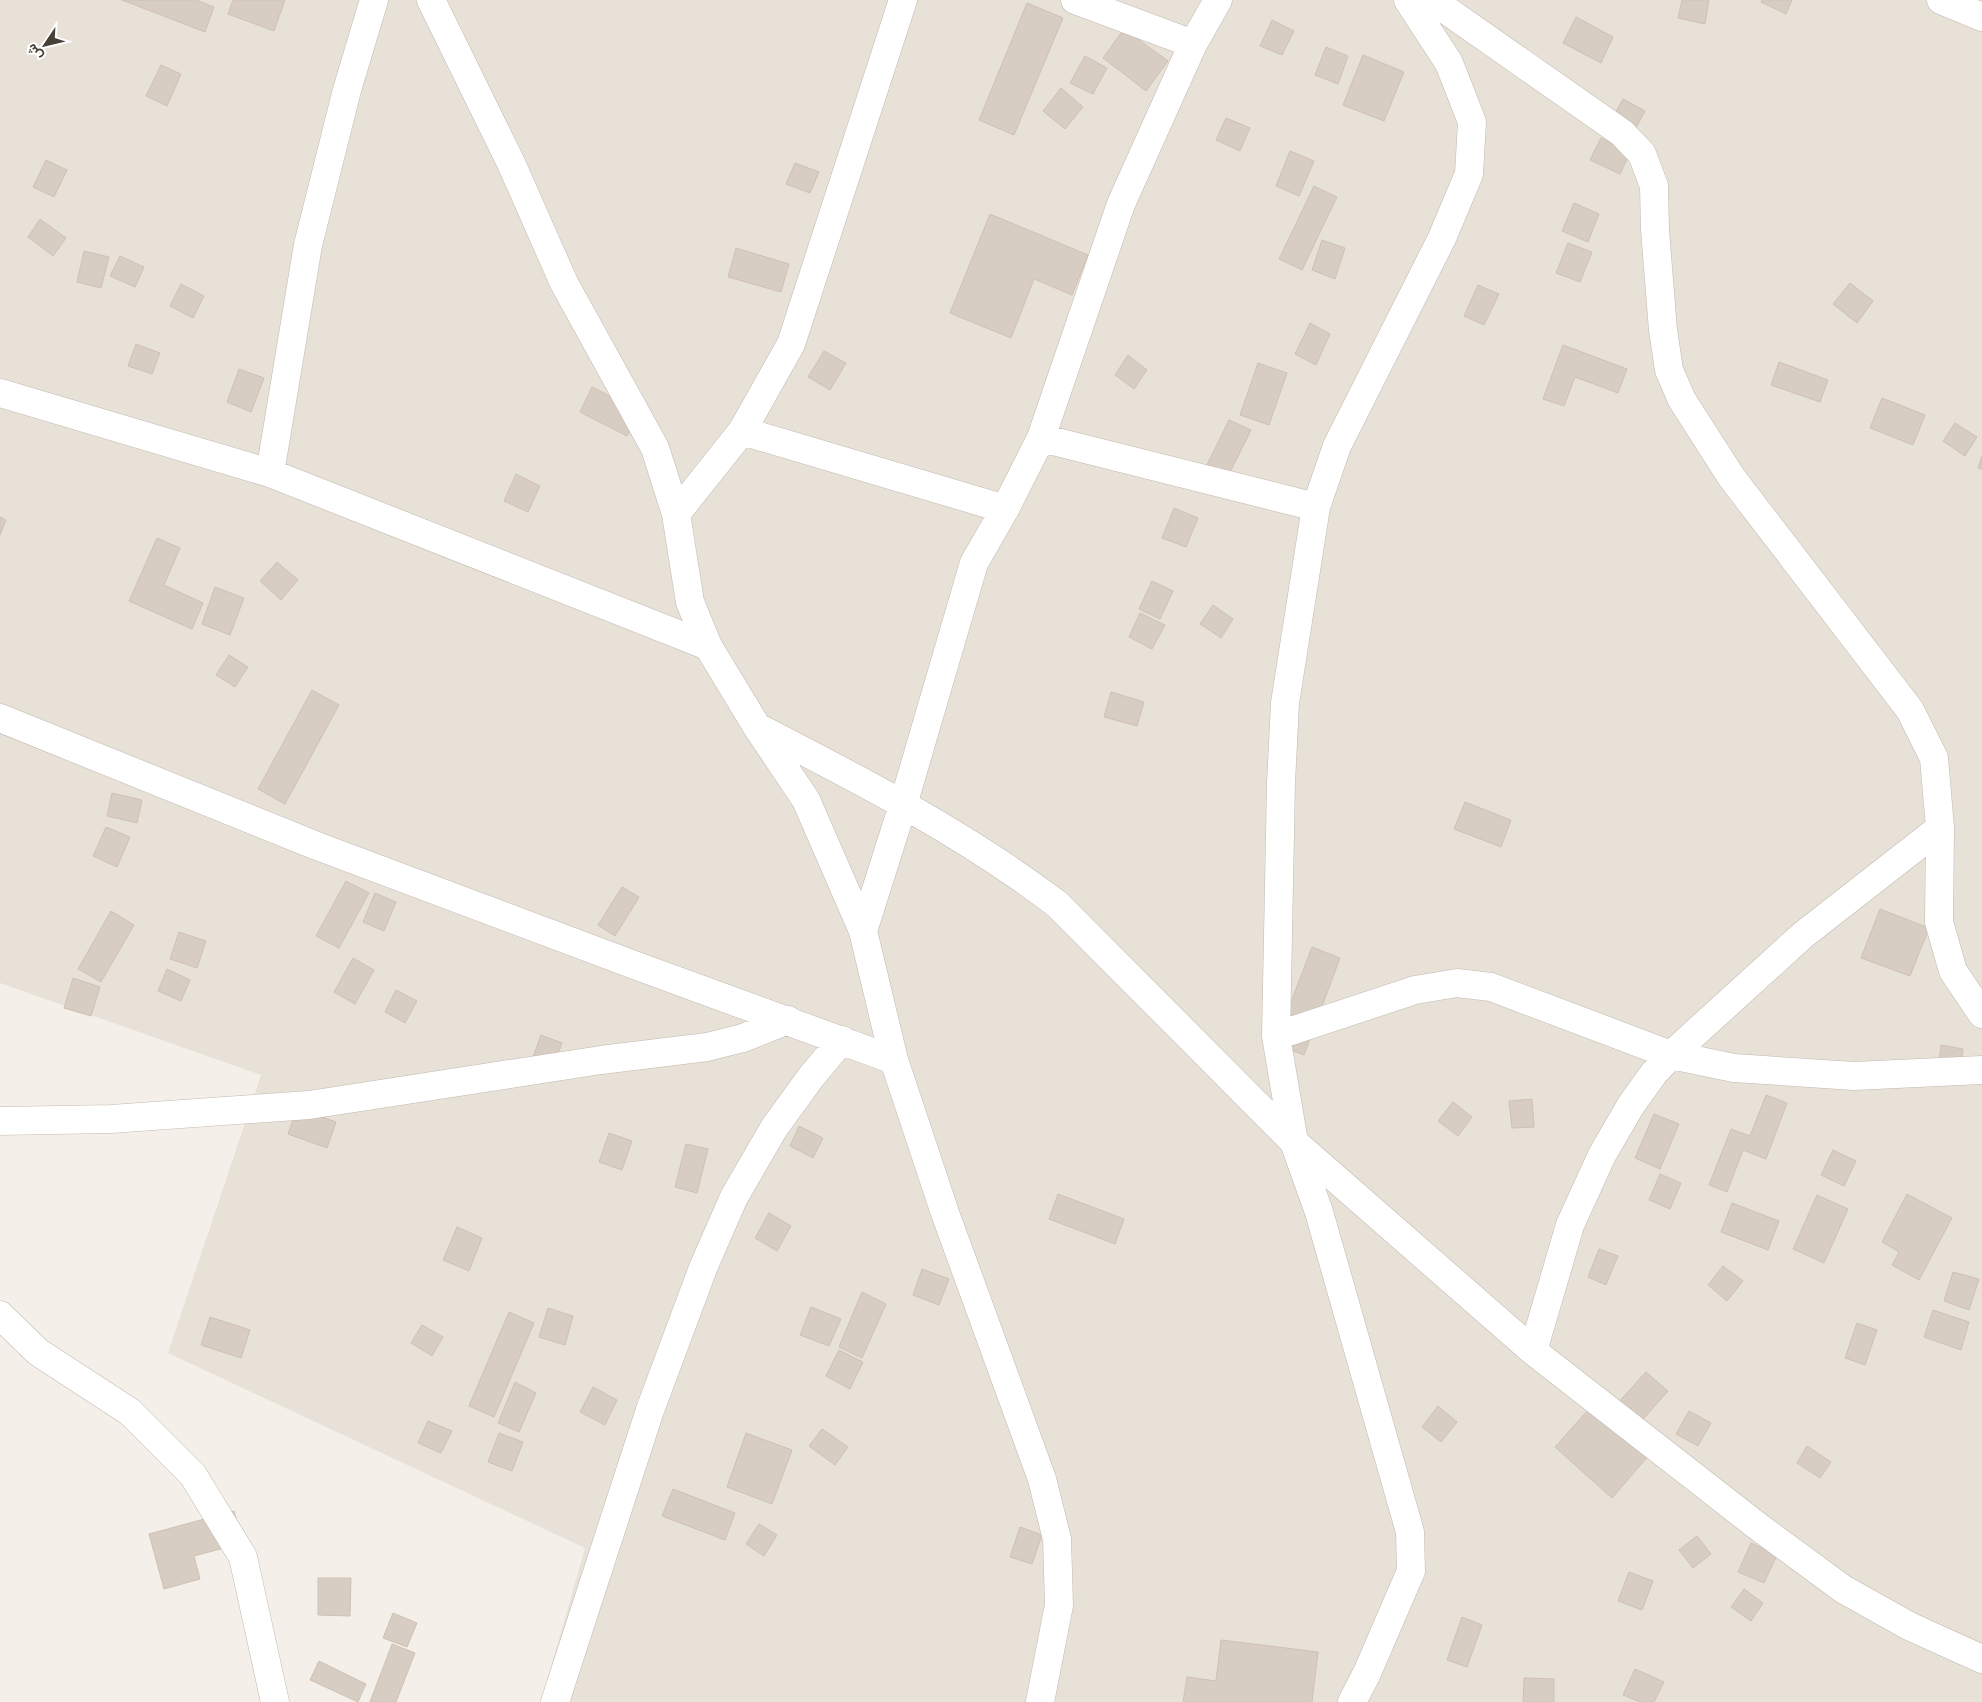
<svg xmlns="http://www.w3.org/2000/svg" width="1982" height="1702" font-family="'Asap Condensed',Vazirmatn,sans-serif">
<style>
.residential{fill:#e7e1d8}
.building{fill:#d8cdc2;stroke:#cfc1b3}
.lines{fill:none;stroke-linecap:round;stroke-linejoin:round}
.minor-casing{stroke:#c2b9af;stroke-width:29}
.minor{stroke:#fff;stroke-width:28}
</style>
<rect width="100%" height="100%" fill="#f4f0e9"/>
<!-- residential -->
<path class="residential" d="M0,0H1982V1702H541L585,1548L168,1353L261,1075L0,983Z"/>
<!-- building -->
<path class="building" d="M122,0H196L214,7L205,32Z
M233,0H285L274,31L228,14Z
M1682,0H1709L1705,24L1678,18Z
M1762,0H1792L1786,14L1761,2Z
M1027,3L1063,18L1014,135L979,120Z
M1576,17L1613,37L1601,63L1563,43Z
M1272,20L1294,31L1282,55L1260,46Z
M1124,29L1168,61L1146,91L1103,58Z
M1326,47L1348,56L1338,84L1315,75Z
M1363,55L1404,72L1384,121L1343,105Z
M1085,56L1107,68L1093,94L1070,83Z
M161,65L181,74L167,106L146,96Z
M1061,88L1083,107L1065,129L1043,111Z
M1623,99L1645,111L1633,134L1610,122Z
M1226,118L1250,128L1240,151L1216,140Z
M1601,138L1630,153L1620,174L1590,160Z
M1290,151L1314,161L1299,196L1276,186Z
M46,160L67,170L54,197L33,187Z
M795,163L819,172L810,193L786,184Z
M1314,186L1337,197L1302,270L1279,259Z
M1574,203L1599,214L1588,242L1562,231Z
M990,214L1088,255L1072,295L1034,279L1011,338L950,313Z
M40,219L66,238L53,256L28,237Z
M1322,240L1345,248L1335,279L1312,270Z
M1568,243L1592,252L1580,282L1556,273Z
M736,248L789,264L781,292L728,277Z
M84,251L109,257L101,288L77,282Z
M120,256L144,267L135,287L110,276Z
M1850,283L1873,301L1857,323L1833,304Z
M181,284L204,296L193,318L170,306Z
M1478,285L1499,294L1484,325L1464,316Z
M1310,323L1330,334L1316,365L1295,354Z
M136,344L160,353L152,374L128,366Z
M1563,345L1627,369L1618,393L1575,377L1564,406L1543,399Z
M824,351L846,363L830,390L808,377Z
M1128,355L1147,370L1134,389L1115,375Z
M1779,362L1828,380L1820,402L1771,385Z
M1258,363L1287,373L1269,425L1240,415Z
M239,369L264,378L251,412L227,402Z
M592,387L639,411L627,436L580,412Z
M1882,398L1925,415L1913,445L1870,428Z
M1229,420L1251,430L1224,484L1203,473Z
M1955,423L1977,437L1965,456L1943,441Z
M1982,456V469L1978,468Z
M516,474L540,486L528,512L504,501Z
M1174,508L1198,518L1186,547L1162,538Z
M0,517L6,520L0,535Z
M157,538L180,548L164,585L203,603L192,629L129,601Z
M277,562L298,580L281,600L260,581Z
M1152,581L1173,591L1160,619L1139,609Z
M215,587L244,598L230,635L202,624Z
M1213,605L1233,619L1221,638L1200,624Z
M1140,613L1165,625L1152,649L1129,637Z
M229,655L248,667L235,687L216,675Z
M312,690L339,705L285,804L258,789Z
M1111,692L1144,702L1137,726L1104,717Z
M112,793L142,800L137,823L107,816Z
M1465,802L1511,820L1501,847L1454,829Z
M106,827L130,837L117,867L93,856Z
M346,881L369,893L339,948L316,936Z
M622,887L639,897L615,936L598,925Z
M375,893L396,902L384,931L363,922Z
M1880,909L1929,928L1910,976L1861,958Z
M111,911L134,925L101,982L78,969Z
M179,932L206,941L197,968L170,959Z
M1312,947L1340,958L1304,1055L1275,1044Z
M353,958L374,970L355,1004L334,992Z
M167,969L190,980L181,1001L158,991Z
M73,978L100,987L91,1016L64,1008Z
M396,990L417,1001L405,1023L385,1012Z
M541,1035L562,1043L553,1068L532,1060Z
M1941,1045L1963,1049L1959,1081L1937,1079Z
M1766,1095L1787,1103L1766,1159L1743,1150L1727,1192L1709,1185L1731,1129L1750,1136Z
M1532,1099L1534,1127L1512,1128L1509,1101Z
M1453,1102L1472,1117L1458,1136L1438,1121Z
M297,1108L336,1122L327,1148L288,1134Z
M1654,1114L1679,1124L1660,1169L1635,1158Z
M799,1126L823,1138L813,1158L790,1146Z
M609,1133L632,1141L622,1170L599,1162Z
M686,1144L708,1149L697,1193L675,1187Z
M1833,1150L1856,1161L1844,1186L1821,1175Z
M1660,1174L1681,1183L1670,1209L1649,1200Z
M1058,1194L1124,1219L1115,1244L1049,1219Z
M1907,1194L1952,1218L1919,1280L1892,1265L1899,1252L1882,1242Z
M1817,1195L1848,1209L1824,1263L1793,1249Z
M1732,1203L1779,1221L1768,1250L1721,1232Z
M769,1213L791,1226L777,1251L755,1238Z
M457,1227L482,1238L469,1271L443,1260Z
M1599,1249L1618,1256L1606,1285L1588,1277Z
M1723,1266L1743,1281L1727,1301L1708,1285Z
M922,1269L949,1279L939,1305L913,1295Z
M1953,1272L1979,1279L1969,1310L1944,1301Z
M862,1292L886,1304L862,1358L839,1347Z
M811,1307L841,1319L829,1346L800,1335Z
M548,1308L573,1316L565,1345L539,1337Z
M1933,1310L1969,1322L1961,1350L1924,1337Z
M509,1312L534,1323L494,1417L469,1406Z
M210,1317L250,1330L241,1358L201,1345Z
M1857,1323L1877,1330L1865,1365L1845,1358Z
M422,1325L443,1337L432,1356L411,1343Z
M839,1350L863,1362L850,1389L826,1376Z
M1646,1372L1668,1391L1629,1435L1650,1454L1612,1498L1555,1447L1604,1392L1617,1404Z
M515,1382L536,1393L519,1432L498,1423Z
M593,1387L617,1400L605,1425L580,1412Z
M1438,1406L1457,1422L1441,1442L1422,1427Z
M1689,1411L1711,1423L1698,1446L1676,1434Z
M428,1421L452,1431L441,1453L418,1443Z
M822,1429L848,1447L835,1465L809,1446Z
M499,1433L523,1442L512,1471L488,1462Z
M746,1433L792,1450L772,1504L727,1487Z
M1807,1446L1831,1462L1820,1478L1797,1463Z
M673,1489L735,1513L725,1540L662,1516Z
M234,1511L243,1543L194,1556L200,1579L164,1589L149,1534Z
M759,1524L777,1535L764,1556L746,1544Z
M1020,1527L1042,1535L1032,1564L1010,1557Z
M1697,1536L1711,1554L1693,1568L1679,1550Z
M1751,1543L1777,1555L1764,1583L1738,1572Z
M1629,1572L1653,1581L1642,1610L1618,1601Z
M318,1578H351L350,1616L318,1615Z
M1744,1589L1763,1603L1751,1621L1731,1607Z
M393,1613L417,1623L407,1647L383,1638Z
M1462,1617L1482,1625L1467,1667L1447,1660Z
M1221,1640L1318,1652L1312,1702H1183L1187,1677L1216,1681Z
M392,1644L415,1653L396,1702H370Z
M319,1661L366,1684L358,1702L310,1680Z
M1635,1669L1664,1682L1654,1702H1640L1623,1695Z
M1524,1678L1554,1679V1702H1523Z"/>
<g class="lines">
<!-- minor casing -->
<g class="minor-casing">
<path id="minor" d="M431,0L511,163L564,283L655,448L676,514L690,602L708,646L757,727L806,800L863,931L894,1060L945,1213L1042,1479L1057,1539L1059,1605L1040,1702
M1075,0L1193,44
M1432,0L1622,133L1642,154L1654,186L1655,230L1663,330L1669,370L1682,400L1732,478L1910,710L1934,758L1940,828L1939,922L1953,971L1982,1014
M1941,0L1982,17
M0,393L270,473L708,646
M742,431L1005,509
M1041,438L1316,507
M270,473L308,245L347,90L374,0
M676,514L742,431L791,344L903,0
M0,718L317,846L637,966L894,1060
M759,728C862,781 965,834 1057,904L1294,1142L1533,1351L1760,1528L1843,1589L1909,1626L1982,1659
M863,931L903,805L974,563L1005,509L1041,438L1121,204L1193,44L1218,0
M1276,1036L1415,990L1457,983L1491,987L1671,1055L1734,1068L1854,1076L1982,1070
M0,1121L111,1119L309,1105L601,1060L707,1047L743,1038L788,1020
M0,1315L38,1352L130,1412L193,1475L243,1557L275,1702
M1533,1351L1570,1225L1602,1155L1631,1105L1654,1073L1671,1055L1803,935L1940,828
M555,1702L650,1410L703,1268L734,1197L774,1128L811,1077L842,1040
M1352,1702L1367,1673L1411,1571L1410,1532L1319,1212L1294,1142L1276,1036L1281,783L1285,703L1316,507L1337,446L1442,238L1469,174L1472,122L1449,63L1408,0"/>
</g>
<!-- minor -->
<use href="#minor" class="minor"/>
</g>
<!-- north arrow -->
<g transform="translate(45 45) rotate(235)" stroke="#ffffff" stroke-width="4" paint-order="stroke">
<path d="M0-4L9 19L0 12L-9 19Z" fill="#474038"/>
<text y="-8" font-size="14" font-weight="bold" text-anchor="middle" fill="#474038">ش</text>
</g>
</svg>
